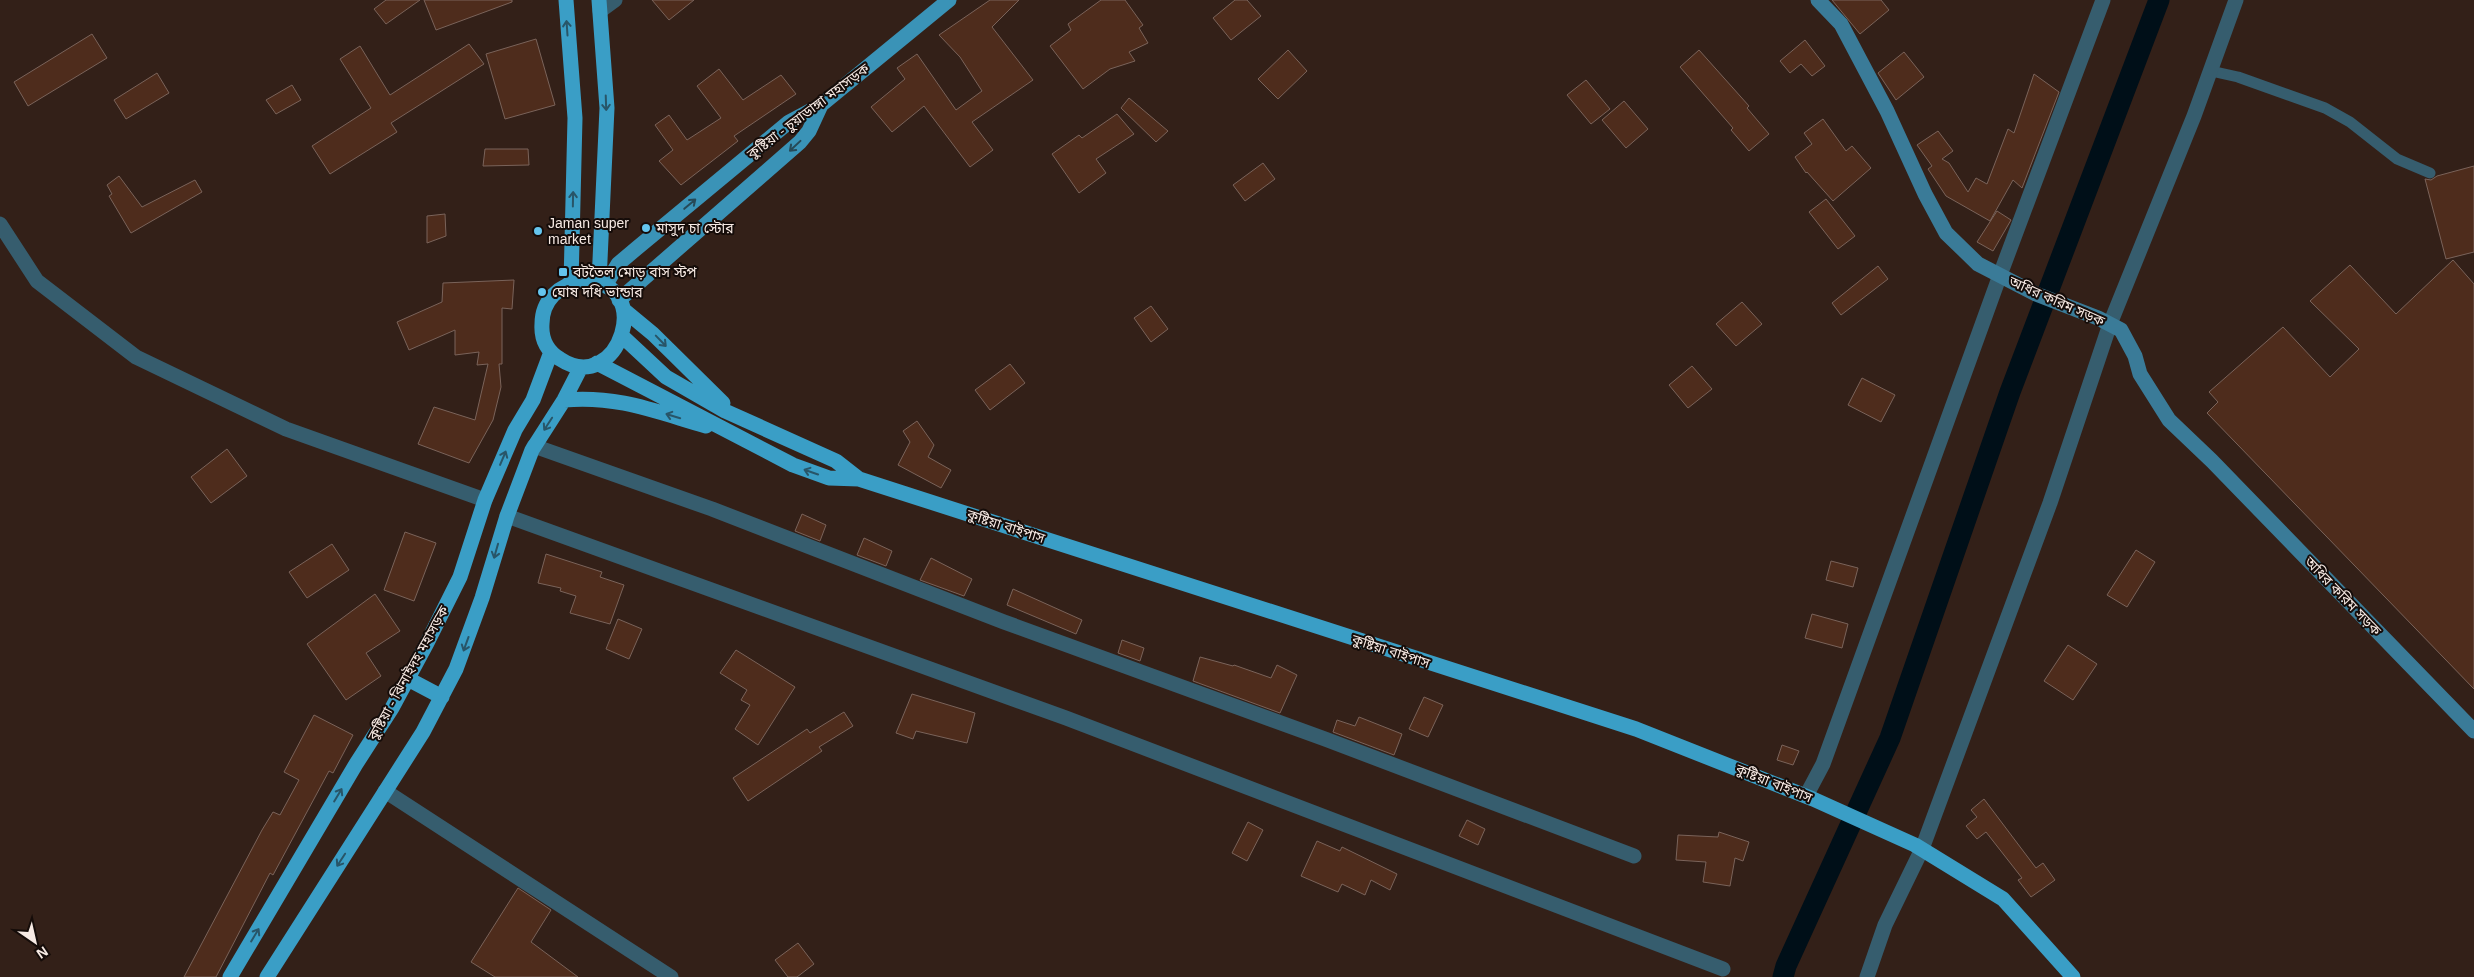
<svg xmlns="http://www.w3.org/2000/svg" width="2474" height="977" font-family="Helvetica,'Noto Sans Bengali',sans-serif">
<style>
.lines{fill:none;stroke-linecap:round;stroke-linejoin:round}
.canal{stroke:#000f18;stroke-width:21}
.building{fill:#4e2c1c;stroke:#7a635a}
.service{stroke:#365d6e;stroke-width:11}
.minor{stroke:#365d6e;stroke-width:15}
.secondary{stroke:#3a7b98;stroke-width:15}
.primary{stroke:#3a93b7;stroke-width:15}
.trunk{stroke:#3a9ec6;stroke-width:15}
.oneway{stroke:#285568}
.oneway2{stroke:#264957}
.poi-dot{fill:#65c5ee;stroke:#150c09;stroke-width:2}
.labels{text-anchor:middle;stroke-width:4;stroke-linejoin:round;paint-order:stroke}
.street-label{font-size:14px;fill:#f7eae4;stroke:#150c09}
.poi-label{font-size:14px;fill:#f7eae4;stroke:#150c09;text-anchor:start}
</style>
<rect width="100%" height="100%" fill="#332018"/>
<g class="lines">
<!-- canal -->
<path class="canal" d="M1783,977L1786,966L1890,738L2010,392L2159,0"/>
</g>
<!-- building -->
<path class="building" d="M386,0H420L386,24L374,9Z
M424,0H512V2L436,30Z
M652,0H694L669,20Z
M990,0H1019L992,27L1033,80L972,122L993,150L970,167L924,106L892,132L871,107L905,79L897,68L917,54L956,110L982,91L960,57L939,35Z
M1101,0H1125L1143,25L1139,28L1148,43L1129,52L1135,61L1110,69L1083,89L1050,46L1071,30L1068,24Z
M1235,0H1247L1261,16L1231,40L1213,18Z
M1832,0H1881L1889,10L1860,34Z
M92,34L107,58L28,106L14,82Z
M536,39L555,105L505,119L486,54Z
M1805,40L1825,66L1812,76L1801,64L1790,73L1780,61Z
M469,44L484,64L391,123L397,132L330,174L312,146L371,108L340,59L360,46L390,95Z
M1288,50L1307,71L1278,99L1258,79Z
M1699,50L1749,106L1747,108L1769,134L1749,151L1731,130L1733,128L1680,67Z
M1904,52L1924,77L1896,100L1878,73Z
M719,69L743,100L781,75L796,94L734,136L738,141L681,185L659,161L673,150L655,125L669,115L687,140L721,118L697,86Z
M157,73L169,93L126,119L114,100Z
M2034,74L2059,92L2022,188L2013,180L1990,221L1946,196L1928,169L1932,166L1917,145L1938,131L1953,151L1942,159L1949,163L1968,192L1976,178L1987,184L2008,129L2014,133Z
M1586,80L1610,109L1591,124L1567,95Z
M292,85L301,100L276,114L266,100Z
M1129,98L1168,131L1156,142L1121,108Z
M1624,101L1648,129L1626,148L1602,120Z
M1117,114L1134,134L1096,159L1106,173L1079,193L1052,154L1079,135L1082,138Z
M1823,119L1846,151L1852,146L1871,168L1833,201L1807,172L1806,173L1795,157L1812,144L1804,133Z
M485,149H528L529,165L483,166Z
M1263,163L1275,179L1245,201L1233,185Z
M2474,166V252L2446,259L2425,179L2431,180L2437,176Z
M119,176L142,207L195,180L202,192L131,233L109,196L112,194L107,185Z
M1826,199L1855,236L1838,249L1809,212Z
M1997,211L2011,220L1993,251L1977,242Z
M445,214L446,236L427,243V216Z
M2453,260L2474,284V689L2207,413L2218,402L2209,392L2283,327L2330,377L2359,349L2310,301L2350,265L2396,314Z
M1878,266L1888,279L1841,315L1832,303Z
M514,280L512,309L502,308V364H499L501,387L493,420L469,463L418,444L434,407L475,420L488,364L477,365L479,352L455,355V330L409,350L397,322L442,302L443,283Z
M1742,302L1762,324L1736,346L1716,324Z
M1151,306L1168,329L1151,342L1134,318Z
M1010,364L1025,383L990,410L975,390Z
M1692,366L1712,389L1688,408L1669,385Z
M1862,378L1895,395L1881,422L1848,405Z
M917,421L934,445L928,457L951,470L941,488L898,465L910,442L903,431Z
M227,449L247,476L211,503L191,477Z
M802,514L826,525L820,541L795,531Z
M405,532L436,543L414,601L384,590Z
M864,538L892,551L886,566L857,555Z
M332,544L349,570L307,598L289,572Z
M2136,550L2155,562L2127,607L2107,595Z
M546,554L602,572L600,577L624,585L610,624L570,613L576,596L560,591L561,588L538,583Z
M931,558L972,579L964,596L920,580Z
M1831,561L1858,568L1853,587L1826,580Z
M1013,589L1082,620L1076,634L1007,605Z
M375,594L400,631L366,653L381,676L346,700L307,644Z
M1812,614L1848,624L1842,648L1805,638Z
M618,619L642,629L629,659L606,649Z
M1122,640L1144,648L1140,661L1118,653Z
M2068,645L2097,664L2073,700L2044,681Z
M736,650L795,687L758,745L735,729L750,705L741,700L747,690L720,673Z
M1200,657L1233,666L1234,665L1271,678L1277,665L1297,675L1280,713L1193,681Z
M912,694L975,713L967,743L916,731L913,739L896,733Z
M1424,697L1443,705L1428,737L1409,729Z
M844,712L853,726L819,747L822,751L748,801L733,778L807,729L810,733Z
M314,715L353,735L333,773L329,771L273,875L270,873L216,977H184L262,830L273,812L280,815L299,780L284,772Z
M1359,717L1402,734L1394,755L1333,732L1337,720L1355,726Z
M1782,745L1799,751L1793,765L1777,760Z
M1984,799L2036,868L2043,863L2055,880L2031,897L2018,880L2022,878L1986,832L1977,839L1966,826L1977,817L1971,810Z
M1467,820L1485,829L1478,845L1459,836Z
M1248,822L1263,830L1247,861L1232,853Z
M1719,832L1749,842L1743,861L1735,858L1730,886L1703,882L1706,862L1676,860L1678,835L1718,837Z
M1317,841L1340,851L1342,847L1397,874L1390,890L1371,880L1365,895L1342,884L1338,892L1301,876Z
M518,888L551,910L531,942L578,977H495L471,962Z
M798,943L814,964L797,977H788L775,960Z"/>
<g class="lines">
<!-- service -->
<path class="service" d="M2211,71L2238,77L2325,108L2350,122L2397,159L2430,173"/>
<!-- minor -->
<path class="minor" d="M600,11L615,0
M0,224L37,281L136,357L286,429L485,500
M534,446L712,509L1004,622L1325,739L1634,856
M507,516L1066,718L1723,969
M385,791L671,977
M1806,796L1823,764L2000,275L2103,0
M1867,977L1885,925L1922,849L2050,503L2110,324L2194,116L2236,0"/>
<!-- secondary -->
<path class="secondary" d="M1818,0L1841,24L1887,111L1925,194L1946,233L1978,264L2036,294L2098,318L2121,330L2135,356L2140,374L2169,420L2212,461L2474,731"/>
<!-- primary -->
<path class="primary" d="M605,286L618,264L637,248L789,122L821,105L949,0
M619,300L800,142L809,131L821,105"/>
<!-- trunk -->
<path class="trunk" d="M566,0L575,118L571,283
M599,0L607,108L599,282
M582,281C658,279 619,398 560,359C547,351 541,339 542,324C542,300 559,285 582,281Z
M624,310L653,334L723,403
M622,336L666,377L725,411L836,461L859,479
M597,363L793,465L829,478L859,479L1636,729L1813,799L1915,845L2003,899L2073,977
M564,400C617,395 657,412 706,426
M408,679L442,697
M230,977L356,764L392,708L427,643L460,577L485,500L515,430L533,400L551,352
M267,977L423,732L456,669L482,598L507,516L532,450L564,400L581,367"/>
</g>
<!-- one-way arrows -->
<defs><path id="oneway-shaft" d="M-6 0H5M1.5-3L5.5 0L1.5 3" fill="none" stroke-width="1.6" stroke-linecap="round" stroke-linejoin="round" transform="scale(1.25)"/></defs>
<g class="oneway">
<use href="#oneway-shaft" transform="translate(567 28) rotate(-94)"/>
<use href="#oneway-shaft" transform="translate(606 103) rotate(88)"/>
<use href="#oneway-shaft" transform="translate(573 199) rotate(-89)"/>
<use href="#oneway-shaft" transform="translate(661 341) rotate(46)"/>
<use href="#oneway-shaft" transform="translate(673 416) rotate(-163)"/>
<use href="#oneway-shaft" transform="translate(548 424) rotate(123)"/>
<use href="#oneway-shaft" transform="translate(503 458) rotate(-67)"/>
<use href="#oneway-shaft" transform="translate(811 472) rotate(-161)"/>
<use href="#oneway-shaft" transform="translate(496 551) rotate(106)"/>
<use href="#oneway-shaft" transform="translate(466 644) rotate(110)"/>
<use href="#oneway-shaft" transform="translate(338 795) rotate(-59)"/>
<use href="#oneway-shaft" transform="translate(341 860) rotate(123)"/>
<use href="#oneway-shaft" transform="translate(255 935) rotate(-59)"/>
</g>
<g class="oneway2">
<use href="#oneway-shaft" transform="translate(795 146) rotate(137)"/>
<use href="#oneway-shaft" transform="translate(690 204) rotate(-40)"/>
</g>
<!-- markers -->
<g class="poi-dot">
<circle cx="646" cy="228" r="5"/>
<circle cx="538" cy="231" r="5"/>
<rect x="558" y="267" width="10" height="10" rx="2.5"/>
<circle cx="542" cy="292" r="5"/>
</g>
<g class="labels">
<!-- street labels -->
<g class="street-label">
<text transform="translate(808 111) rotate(-37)" y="5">কুষ্টিয়া - চুয়াডাঙ্গা মহাসড়ক</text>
<text transform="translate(2057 301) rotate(24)" y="5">অধির করিম সড়ক</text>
<text transform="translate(1006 526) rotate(18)" y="5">কুষ্টিয়া বাইপাস</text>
<text transform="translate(2343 596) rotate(46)" y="5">অধির করিম সড়ক</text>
<text transform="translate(1391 651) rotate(18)" y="5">কুষ্টিয়া বাইপাস</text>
<text transform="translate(408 673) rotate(-61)" y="5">কুষ্টিয়া - ঝিনাইদহ মহাসড়ক</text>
<text transform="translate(1774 783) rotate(22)" y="5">কুষ্টিয়া বাইপাস</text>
</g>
<!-- poi labels -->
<g class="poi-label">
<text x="548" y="228">Jaman super<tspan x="548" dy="16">market</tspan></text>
<text x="656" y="233">মাসুদ চা স্টোর</text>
<text x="573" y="277">বটতৈল মোড় বাস স্টপ</text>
<text x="552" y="297">ঘোষ দধি ভান্ডার</text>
</g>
</g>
<!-- north arrow -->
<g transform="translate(35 942) rotate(146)" stroke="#150c09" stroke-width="4" paint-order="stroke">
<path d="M0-4L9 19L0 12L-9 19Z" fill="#f7eae4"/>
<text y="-8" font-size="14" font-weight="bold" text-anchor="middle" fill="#f7eae4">N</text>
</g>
</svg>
